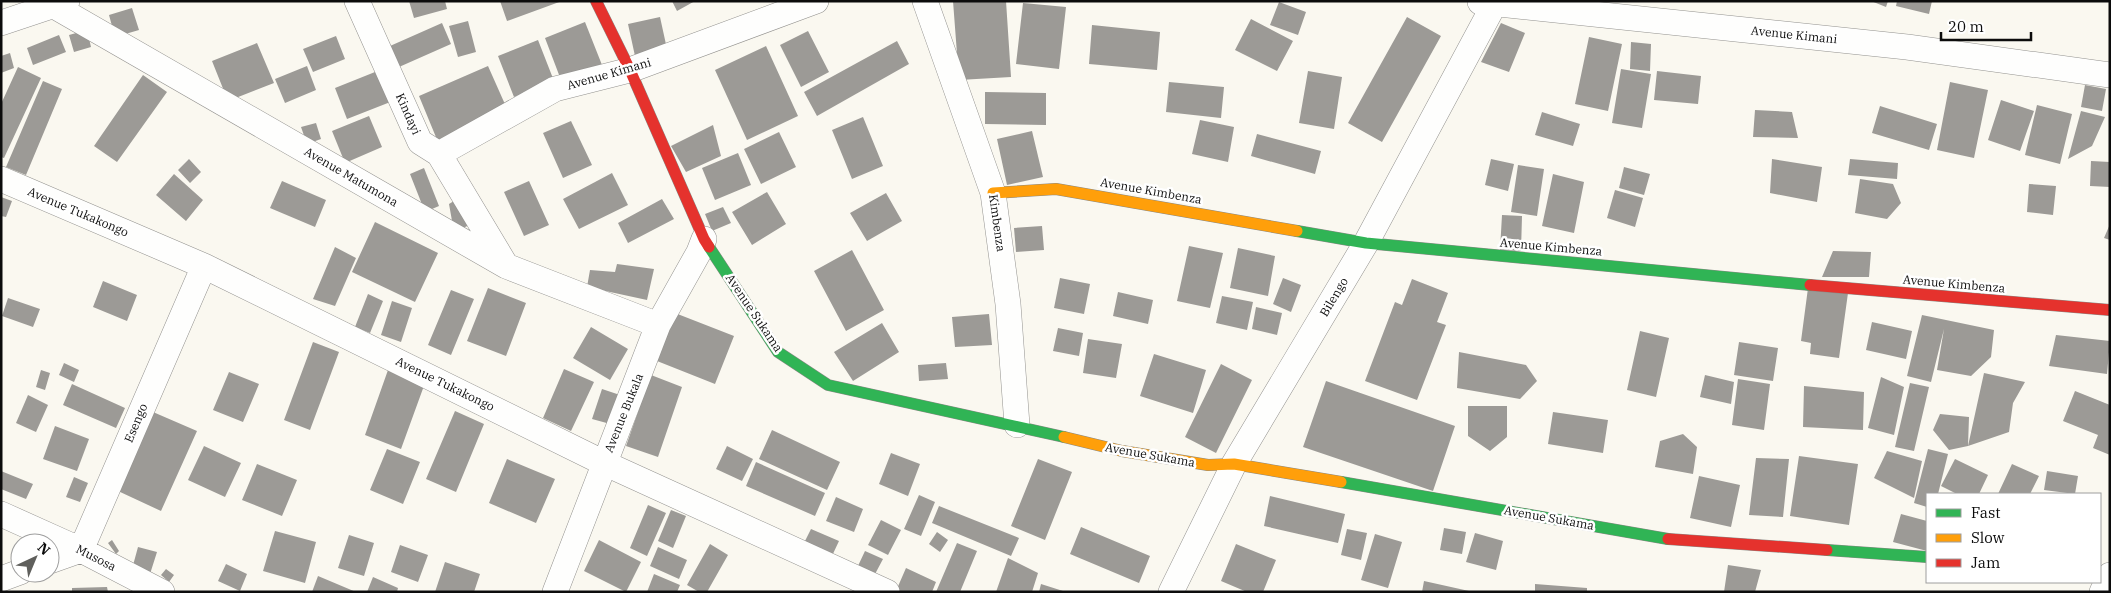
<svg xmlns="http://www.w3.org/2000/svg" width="2111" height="593" font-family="'IBM Plex Serif',serif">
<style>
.building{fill:#9c9a96}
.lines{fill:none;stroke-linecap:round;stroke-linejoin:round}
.street-casing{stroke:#93928f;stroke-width:26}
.fast-casing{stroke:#8a8985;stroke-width:12}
.slow-casing{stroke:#8a8985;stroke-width:12}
.jam-casing{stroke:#8a8985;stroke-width:12}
.street{stroke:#fefefd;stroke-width:25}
.fast{stroke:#30b455;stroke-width:11}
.slow{stroke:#ff9f0a;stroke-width:11}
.jam{stroke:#e5322d;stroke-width:11}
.labels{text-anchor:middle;stroke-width:5;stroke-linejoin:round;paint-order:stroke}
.street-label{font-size:12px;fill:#0c0c0c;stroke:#fff}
</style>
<rect width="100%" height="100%" fill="#faf8f0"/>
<!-- building -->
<path class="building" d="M409,1H445L447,9L414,18Z
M500,1H562L507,21Z
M672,1H695L677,11Z
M953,1H1006L1011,77L959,80Z
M1871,1H1888L1886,7Z
M1897,1H1932L1929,14L1896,6Z
M1279,2L1306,12L1298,35L1270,25Z
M1023,3L1066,7L1059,69L1016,64Z
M132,8L139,30L115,37L109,15Z
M660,17L667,49L635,56L628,24Z
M1407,17L1441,36L1382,142L1348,123Z
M1251,19L1293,41L1277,71L1235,50Z
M468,21L476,52L458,57L449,26Z
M585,22L602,65L561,80L545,38Z
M442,23L451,44L399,67L390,46Z
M1501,23L1525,33L1509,72L1481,62Z
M1092,25L1160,32L1157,70L1089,64Z
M87,30L91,47L74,52L69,35Z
M808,31L829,72L801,87L780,45Z
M59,35L66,52L33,65L27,48Z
M336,36L345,59L313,72L303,49Z
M1589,37L1622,44L1608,111L1575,104Z
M538,40L554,81L514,97L498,56Z
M897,41L909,64L817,116L804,92Z
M1631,42L1651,44L1650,71L1630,69Z
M257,43L274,83L228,101L212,61Z
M766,46L798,116L747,140L715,70Z
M10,53L14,68L1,73V56Z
M307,66L316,90L285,103L275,79Z
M488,66L508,111L438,142L419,96Z
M18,67L41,78L4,158L1,157V104Z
M385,68L398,99L347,119L335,88Z
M1621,69L1651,74L1642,128L1612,123Z
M1308,71L1342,77L1334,129L1299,123Z
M1657,71L1701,76L1698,104L1654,100Z
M143,75L167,92L117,162L94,146Z
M43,81L62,89L26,175L6,167Z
M1169,82L1224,87L1221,118L1166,112Z
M1950,82L1988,90L1974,158L1937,150Z
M2085,85L2106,89L2102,111L2081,107Z
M985,92L1046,93V125L985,124Z
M2001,100L2034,111L2020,151L1988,140Z
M2037,105L2072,114L2060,164L2025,155Z
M1880,106L1937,124L1929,150L1872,133Z
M1755,110L1792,112L1798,138L1753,137Z
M2081,111L2105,117L2092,146L2068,159Z
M1542,112L1580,124L1573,146L1535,135Z
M369,116L382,147L345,163L332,131Z
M863,117L883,166L852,179L832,130Z
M1200,120L1234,127L1228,162L1192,154Z
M571,121L592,165L563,178L543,133Z
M316,123L321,139L307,144L301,127Z
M713,125L721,156L686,172L671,146Z
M1032,131L1043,177L1007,185L997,139Z
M779,132L796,167L761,184L744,149Z
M1257,134L1321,151L1315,174L1251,156Z
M738,153L751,185L715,200L702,168Z
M189,159L201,172L190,183L178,170Z
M1491,159L1514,164L1508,191L1485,185Z
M1772,159L1822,167L1817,202L1770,193Z
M1850,159L1898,163L1897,179L1848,175Z
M2091,161L2110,162V187L2090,186Z
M1518,165L1544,169L1537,216L1511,212Z
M1624,167L1650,174L1644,195L1619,188Z
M424,168L439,206L425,212L410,174Z
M612,173L628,205L579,229L563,199Z
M174,174L203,200L186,221L156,195Z
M1553,174L1584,182L1574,233L1542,226Z
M1860,179L1893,184L1901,203L1887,219L1855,213Z
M282,181L326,200L315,227L270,208Z
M529,181L549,225L524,236L504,192Z
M2029,184L2056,186L2053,215L2027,212Z
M1615,190L1643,198L1635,227L1607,218Z
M767,192L786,224L752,245L732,212Z
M886,193L902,221L867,241L850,213Z
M462,196L474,223L454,232L449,204Z
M1,197L12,201L6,217L1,216Z
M662,199L674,219L628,243L618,223Z
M723,207L731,223L712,231L705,214Z
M1502,215L1522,216L1521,251L1500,250Z
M375,222L438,253L415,302L352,272Z
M2110,224V240L2104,238Z
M1042,226L1044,250L1016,252L1014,228Z
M1189,246L1223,253L1210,308L1177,301Z
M335,247L356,258L335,306L313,299Z
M1238,248L1275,256L1268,296L1230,288Z
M852,250L884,310L846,331L814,271Z
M1833,251L1871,252L1869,277H1822Z
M617,264L654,269L647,300L587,287L590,270L615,272Z
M1060,278L1090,284L1084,314L1054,308Z
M1283,278L1301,285L1291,312L1273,304Z
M1412,279L1448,293L1437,322L1446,325L1417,400L1365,381L1395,302L1402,305Z
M103,281L137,295L127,321L93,307Z
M488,288L526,303L506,356L467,341Z
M1808,288L1848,293L1839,358L1810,354L1811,343L1801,341Z
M451,290L474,299L451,355L428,345Z
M1118,292L1153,300L1148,324L1113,316Z
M368,294L383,301L370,333L355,327Z
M1222,296L1253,302L1247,330L1216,323Z
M8,298L40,309L33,327L2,316Z
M392,301L412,308L401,342L381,335Z
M1256,307L1282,313L1277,335L1252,329Z
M675,313L734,336L715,384L657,361Z
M989,314L992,345L955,347L952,317Z
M1922,315L1994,330L1991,357L1971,376L1937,370L1944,329L1931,382L1907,376Z
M1872,322L1912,331L1906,359L1866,350Z
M882,323L899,352L853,381L834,352Z
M591,327L628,349L610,380L573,358Z
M1058,328L1083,333L1079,356L1053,351Z
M1640,331L1669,338L1656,397L1627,390Z
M2056,335L2110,341L2107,374L2049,366Z
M1088,339L1122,344L1116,378L1083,373Z
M313,342L339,352L310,430L284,420Z
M1739,342L1778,348L1773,381L1734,375Z
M1459,352L1526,365L1537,381L1520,399L1457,388Z
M1154,354L1206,370L1193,413L1140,396Z
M64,363L79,370L74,382L59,375Z
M946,363L948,379L919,381L918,365Z
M1221,364L1252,380L1216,453L1185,437Z
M564,369L594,382L571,431L543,418Z
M41,370L50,373L45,390L36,387Z
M388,370L425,383L401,449L365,435Z
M229,372L259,384L243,422L213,410Z
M1984,373L2025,382L2013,403L2009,432L1968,446Z
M651,375L682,387L658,457L626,446Z
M1705,375L1734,382L1731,404L1700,397Z
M1881,377L1904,387L1894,435L1868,428Z
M1738,379L1770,384L1764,430L1732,425Z
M1326,381L1455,426L1433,491L1303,447Z
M1910,383L1929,387L1914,451L1895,447Z
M72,384L125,408L116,428L63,405Z
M1804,386L1864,392L1863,430L1803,427Z
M602,389L626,397L614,425L592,419Z
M2075,391L2110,405V455L2093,448L2098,435L2063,421Z
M28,395L48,405L36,432L16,423Z
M1468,406H1507V437L1490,451L1468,436Z
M455,411L484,424L456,492L426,479Z
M153,412L197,431L161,511L118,491Z
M1553,412L1608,420L1603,453L1548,444Z
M1940,414L1969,417L1968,446L1949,450L1933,430Z
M55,426L89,439L77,471L43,459Z
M772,430L840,462L827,490L759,459Z
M1683,434L1697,447L1693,474L1655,467L1660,441Z
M204,446L241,463L225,497L188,480Z
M727,446L753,459L742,481L716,469Z
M387,449L420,462L403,504L370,490Z
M1928,449L1948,454L1938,494H1927V507L1914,503Z
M1887,451L1922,461L1914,498L1874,478Z
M891,453L920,464L908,496L879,484Z
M1799,456L1858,464L1849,525L1790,516Z
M1756,458L1789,459L1783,517L1749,515Z
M507,459L555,479L536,523L489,503Z
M1038,459L1072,472L1045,540L1011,526Z
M1955,459L1988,475L1979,494H1957L1941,486Z
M756,462L825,493L815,516L746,486Z
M257,464L297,480L282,516L242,500Z
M2012,464L2039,476L2030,494H1998Z
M1,471L33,484L26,499L1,489Z
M2047,471L2078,476L2075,494L2044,490Z
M1699,476L1740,485L1731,527L1690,518Z
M74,477L88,483L80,502L66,497Z
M919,495L935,502L921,536L904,529Z
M1270,496L1345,514L1338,543L1264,526Z
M836,497L863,509L854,532L826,521Z
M648,505L666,513L647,556L630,548Z
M939,506L1019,538L1011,556L932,523Z
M671,510L686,516L673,548L658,541Z
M1901,514L1927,521V551L1893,542Z
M881,520L901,530L888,555L868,545Z
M1081,527L1150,556L1139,583L1070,554Z
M1444,528L1466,532L1462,554L1440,550Z
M811,529L839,541L831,558L803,545Z
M1347,529L1367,533L1361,560L1341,555Z
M275,531L316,542L305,583L263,571Z
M937,532L948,540L940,552L929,544Z
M1475,533L1503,541L1496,570L1466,562Z
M1375,534L1402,542L1388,588L1361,580Z
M349,535L374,543L364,576L338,568Z
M112,540L119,551L116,554L108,543Z
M599,540L641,562L626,592L584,571Z
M957,543L977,551L960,592H936Z
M710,544L728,555L707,592H699L687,585Z
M1236,544L1276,560L1263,592H1247L1221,581Z
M400,545L428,555L418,582L391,572Z
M138,547L157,552L150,574L132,569Z
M658,547L687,560L679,579L650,566Z
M865,551L883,559L874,576L857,568Z
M1008,558L1038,573L1032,592H996Z
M445,562L480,574L474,592H435Z
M226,564L247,574L240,591L218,581Z
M1728,565L1761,570L1755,592H1724Z
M906,568L936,582L932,592L896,591Z
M166,569L174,575L169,582L161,575Z
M654,574L680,585L677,592H647Z
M318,576L356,592H312Z
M373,577L398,588L397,592H367Z
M1424,581L1469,591V592H1422Z
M1041,584L1063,591V592H1039Z
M1535,584L1587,588V592H1535Z
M107,587L108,592H72V588Z"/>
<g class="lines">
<!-- street casing -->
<g class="street-casing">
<path id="street" d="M52,1L54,6L506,266L658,325
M357,1L420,142L439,154L505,264
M925,1L993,193L1008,304L1017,425
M1480,2L1907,47L2110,75
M1,23L67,1
M439,154L555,89L630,70L816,1
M1,179L204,266L604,463L887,592
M1,514L81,550L162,592
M50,561L81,550L204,266
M1,579L20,572
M555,592L658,325L699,252L704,239
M1171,592L1234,464L1366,243L1496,1
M2102,592L2110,575"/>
</g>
<!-- fast casing -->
<g class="fast-casing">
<path id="fast" d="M1297,231L1366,243L1810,285
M709,247L778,352L828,385L1064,437
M1341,482L1668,539
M1827,550L1927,557"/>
</g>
<!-- slow casing -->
<g class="slow-casing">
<path id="slow" d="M993,193L1056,189L1297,231
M1064,437L1122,451L1208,465L1234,464L1341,482"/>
</g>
<!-- jam casing -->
<g class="jam-casing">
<path id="jam" d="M596,1L630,70L704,239L709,247
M1810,285L2110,310
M1668,539L1827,550"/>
</g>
<!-- street -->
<use href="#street" class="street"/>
<!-- fast -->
<use href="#fast" class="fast"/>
<!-- slow -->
<use href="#slow" class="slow"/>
<!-- jam -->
<use href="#jam" class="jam"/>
</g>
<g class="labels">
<!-- street labels -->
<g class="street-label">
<text transform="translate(1794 35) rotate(6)" y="4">Avenue Kimani</text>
<text transform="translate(609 74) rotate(-16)" y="4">Avenue Kimani</text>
<text transform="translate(408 114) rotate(66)" y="4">Kindayi</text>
<text transform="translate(351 177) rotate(30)" y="4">Avenue Matumona</text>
<text transform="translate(1151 191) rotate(10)" y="4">Avenue Kimbenza</text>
<text transform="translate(78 212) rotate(23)" y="4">Avenue Tukakongo</text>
<text transform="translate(997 223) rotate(82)" y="4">Kimbenza</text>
<text transform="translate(1551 247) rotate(5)" y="4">Avenue Kimbenza</text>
<text transform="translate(1954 284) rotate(5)" y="4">Avenue Kimbenza</text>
<text transform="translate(1334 297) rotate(-59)" y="4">Bilengo</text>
<text transform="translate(754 313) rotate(56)" y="4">Avenue Sukama</text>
<text transform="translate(445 384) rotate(26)" y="4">Avenue Tukakongo</text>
<text transform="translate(624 413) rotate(-68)" y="4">Avenue Bukala</text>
<text transform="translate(136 423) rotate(-67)" y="4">Esengo</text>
<text transform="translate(1150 455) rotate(10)" y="4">Avenue Sukama</text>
<text transform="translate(1549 518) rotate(10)" y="4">Avenue Sukama</text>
<text transform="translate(96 558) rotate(27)" y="4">Musosa</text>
</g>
</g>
<!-- border -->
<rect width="2111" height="593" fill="none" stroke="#0c0c0c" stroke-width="5"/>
<!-- legend -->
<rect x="1926" y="493" width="175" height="90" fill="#ffffff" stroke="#9e9e9e"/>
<rect x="1936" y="509" width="25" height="8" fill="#30b455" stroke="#9e9e9e"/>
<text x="1971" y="518" font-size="15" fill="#0c0c0c">Fast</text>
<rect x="1936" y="534" width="25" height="8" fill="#ff9f0a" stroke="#9e9e9e"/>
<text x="1971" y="543" font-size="15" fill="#0c0c0c">Slow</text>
<rect x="1936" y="559" width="25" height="8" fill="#e5322d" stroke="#9e9e9e"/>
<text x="1971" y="568" font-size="15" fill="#0c0c0c">Jam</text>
<!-- north arrow -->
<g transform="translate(35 558) rotate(44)"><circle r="24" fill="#ffffff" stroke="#9e9e9e"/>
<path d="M0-4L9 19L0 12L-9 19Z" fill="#5f5f5c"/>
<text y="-8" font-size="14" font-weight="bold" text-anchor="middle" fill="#0c0c0c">N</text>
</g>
<!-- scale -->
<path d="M1941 32v8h90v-8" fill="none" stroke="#0c0c0c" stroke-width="2.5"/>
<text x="1948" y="32" font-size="15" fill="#0c0c0c" stroke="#ffffff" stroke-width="4" paint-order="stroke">20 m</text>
</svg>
